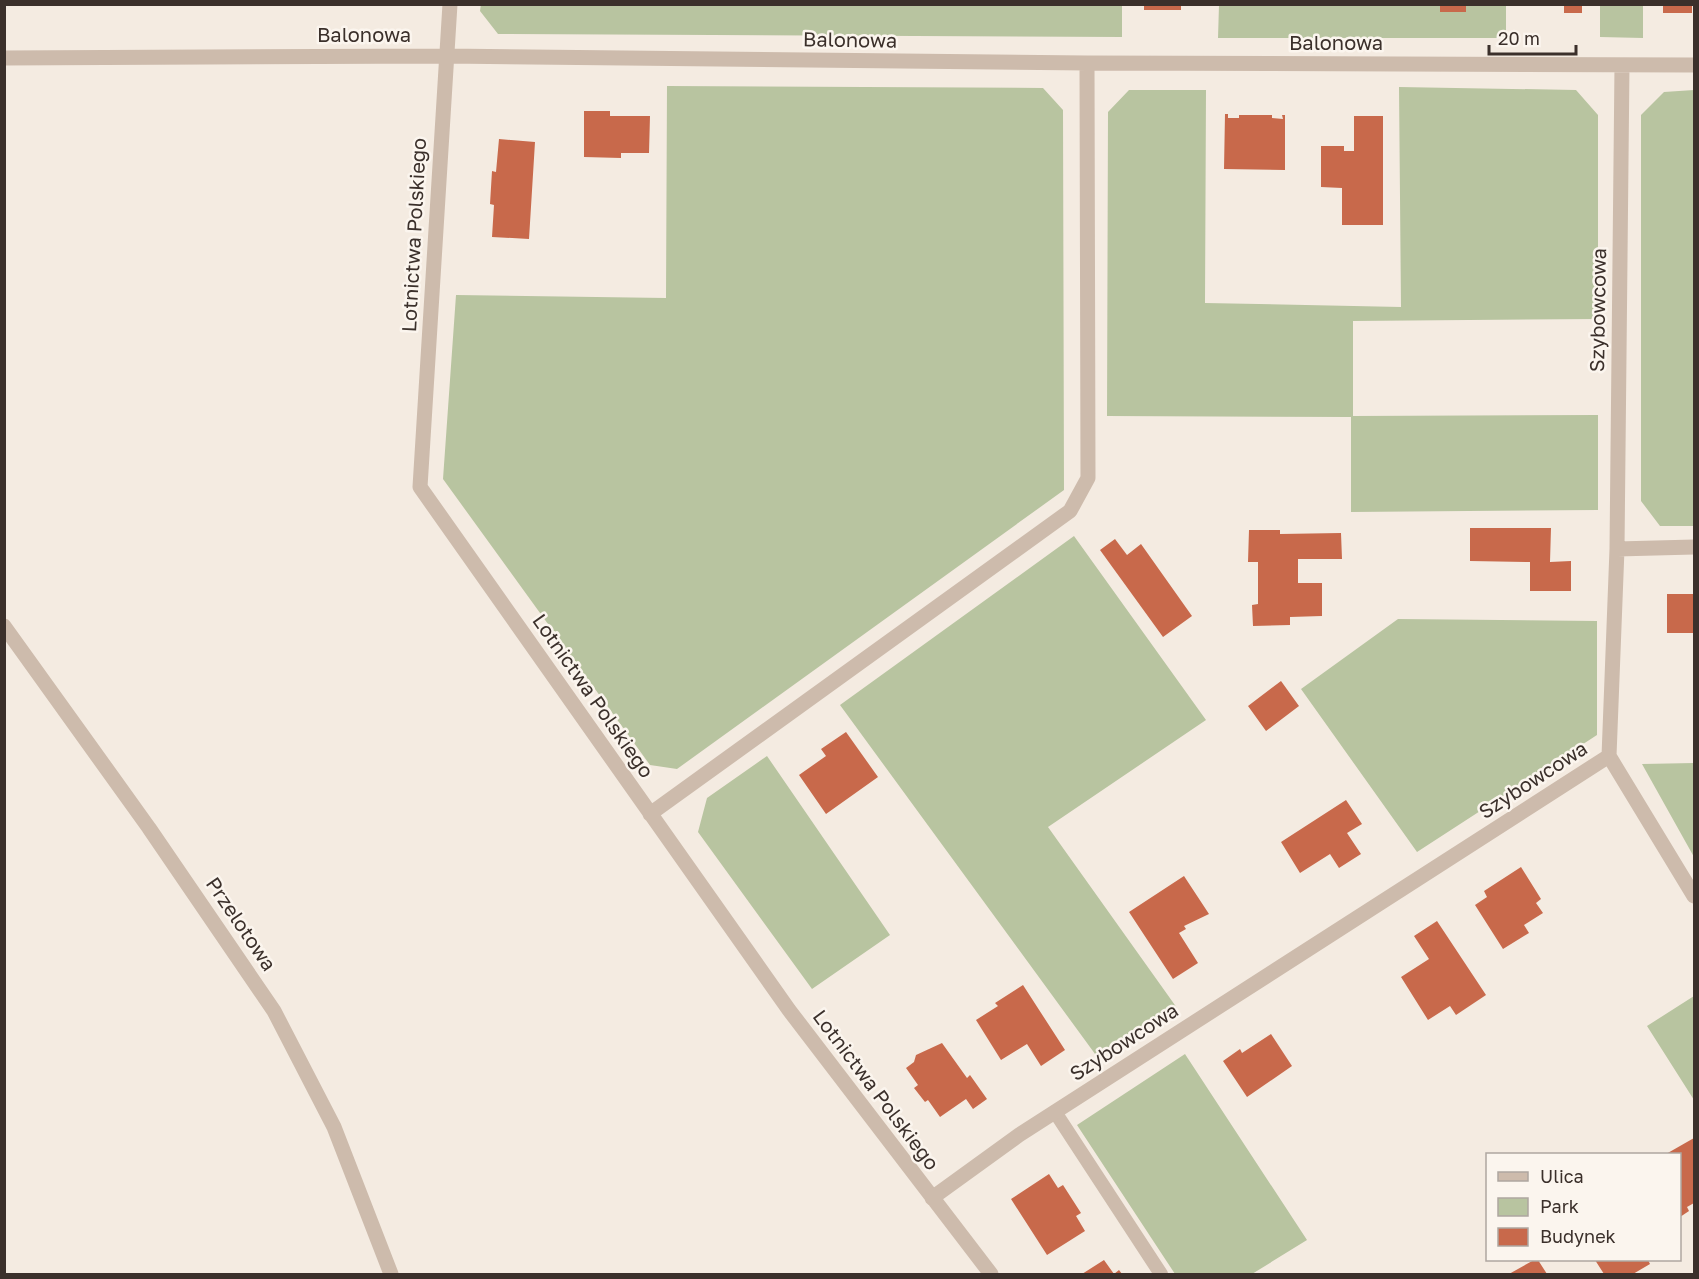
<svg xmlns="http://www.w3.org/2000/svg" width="1699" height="1279" font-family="'Golos Text',sans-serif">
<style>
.green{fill:#b8c4a0}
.building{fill:#c8694b}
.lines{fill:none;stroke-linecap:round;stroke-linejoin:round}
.service{stroke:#cdbbac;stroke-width:14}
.minor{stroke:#cdbbac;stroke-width:15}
.tertiary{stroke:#cdbbac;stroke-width:15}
.labels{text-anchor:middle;stroke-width:5;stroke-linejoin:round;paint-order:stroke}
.street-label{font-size:20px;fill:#3b302b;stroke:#fbf5ee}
</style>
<rect width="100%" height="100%" fill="#f4ebe1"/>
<!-- green -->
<path class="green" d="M481,4L1122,5V37L498,34L480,11Z
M1219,5H1506V38H1218Z
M1600,5H1643V38L1600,37Z
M667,86L1043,88L1063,110L1064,490L677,769L650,765L443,479L456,295L666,298Z
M1399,87L1576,90L1598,115V319L1353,321V416L1598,415V510L1351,512V417L1107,416L1108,112L1129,90H1206L1205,303L1401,307Z
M1694,90V526H1660L1641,501V115L1664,92Z
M1074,536L1206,720L1048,827L1177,1008L1098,1058L840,705Z
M1398,619L1597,621V735L1417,852L1301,689Z
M767,756L890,935L812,989L698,832L707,798Z
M1694,763V857L1642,764Z
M1694,996V1100L1647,1026Z
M1185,1054L1307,1240L1252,1274H1175L1077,1125Z"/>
<!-- building -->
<path class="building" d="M1144,4H1181V10H1144Z
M1440,4H1466V12H1440Z
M1564,4H1582V13H1564Z
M1663,4H1692V13H1663Z
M584,111H610V116H650L649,153H621V158L584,157Z
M1225,114H1228V118H1239V115H1272V118L1283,119L1282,115H1285V170L1224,169Z
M1354,116H1383V225H1342V188L1321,187V146H1344V151H1354Z
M499,139L535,142L529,239L492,237L494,205L490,204L492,171L496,172Z
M1470,528H1551L1550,562L1571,561V591H1530V562L1470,561Z
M1249,530H1280V534L1341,533L1342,559H1298V583H1322V616L1290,617V625L1253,626L1252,605L1258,604V562H1248Z
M1115,539L1127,555L1141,544L1192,616L1163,637L1100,550Z
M1667,594H1693L1694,633H1667Z
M1281,681L1299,706L1266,731L1248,706Z
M846,732L878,777L826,814L799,775L826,756L821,749Z
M1346,800L1362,824L1347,833L1361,854L1339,868L1330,854L1300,873L1281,842Z
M1521,867L1541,899L1536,903L1543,913L1524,925L1529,933L1503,949L1475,905L1487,897L1484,891Z
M1184,876L1209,914L1184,926L1186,929L1179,933L1198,963L1173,979L1129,912Z
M1437,921L1486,995L1456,1015L1450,1006L1428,1020L1401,977L1429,959L1414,936Z
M1023,985L1065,1050L1041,1066L1027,1044L1001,1060L976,1020L998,1006L995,1003Z
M1271,1034L1292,1066L1247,1097L1223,1061L1240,1049L1242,1053Z
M942,1043L967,1078L970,1075L987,1099L973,1109L966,1099L940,1117L928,1100L925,1102L914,1088L918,1085L906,1068L914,1062L916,1055Z
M1694,1138V1203L1687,1207L1689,1211L1680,1217V1154H1666Z
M1049,1174L1058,1188L1063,1185L1081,1213L1076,1216L1085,1231L1047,1255L1011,1199Z
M1104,1260L1114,1274L1119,1270L1122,1274H1082Z
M1534,1260H1538L1547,1274H1509Z
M1595,1260H1648L1650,1264L1633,1274H1604Z"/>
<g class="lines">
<!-- service -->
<path class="service" d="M1055,1112L1161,1274"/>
<!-- minor -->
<path class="minor" d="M450,4L420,487L789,1010L991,1274
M4,58L446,56L1087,63L1694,65
M1617,549L1694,547
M1609,756L1694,896
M650,814L1070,511L1088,478L1087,63
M932,1198L1019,1135L1609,756L1617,549L1622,65"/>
<!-- tertiary -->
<path class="tertiary" d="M4,626L149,828L274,1011L334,1127L391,1274"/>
</g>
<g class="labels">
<!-- street labels -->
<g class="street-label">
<text x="364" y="42">Balonowa</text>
<text transform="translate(850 40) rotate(1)" y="7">Balonowa</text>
<text x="1336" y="50">Balonowa</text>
<text transform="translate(414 235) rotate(-87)" y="7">Lotnictwa Polskiego</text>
<text transform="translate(1598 310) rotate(-89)" y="7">Szybowcowa</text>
<text transform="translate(593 696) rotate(55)" y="7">Lotnictwa Polskiego</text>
<text transform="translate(1533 780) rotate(-33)" y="7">Szybowcowa</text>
<text transform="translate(241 924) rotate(56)" y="7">Przelotowa</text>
<text transform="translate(1124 1042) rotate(-33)" y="7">Szybowcowa</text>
<text transform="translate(876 1090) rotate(53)" y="7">Lotnictwa Polskiego</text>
</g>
</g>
<!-- border -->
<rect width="1699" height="1279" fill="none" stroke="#3b302b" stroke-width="12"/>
<!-- legend -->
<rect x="1486" y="1153" width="195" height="108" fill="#fbf5ee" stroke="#aea6a0" stroke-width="1.5"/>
<rect x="1498" y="1172" width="30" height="9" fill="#cdbbac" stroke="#aea6a0" stroke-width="1.5"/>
<text x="1540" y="1183" font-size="18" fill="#3b302b">Ulica</text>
<rect x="1498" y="1198" width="30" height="18" fill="#b8c4a0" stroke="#aea6a0" stroke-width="1.5"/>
<text x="1540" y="1213" font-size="18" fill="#3b302b">Park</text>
<rect x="1498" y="1228" width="30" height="18" fill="#c8694b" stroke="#aea6a0" stroke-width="1.5"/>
<text x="1540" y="1243" font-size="18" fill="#3b302b">Budynek</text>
<!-- scale -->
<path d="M1489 45v9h87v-9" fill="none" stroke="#3b302b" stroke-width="3"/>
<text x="1498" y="45" font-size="18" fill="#3b302b" stroke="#fbf5ee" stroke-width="4.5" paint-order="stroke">20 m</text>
</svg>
